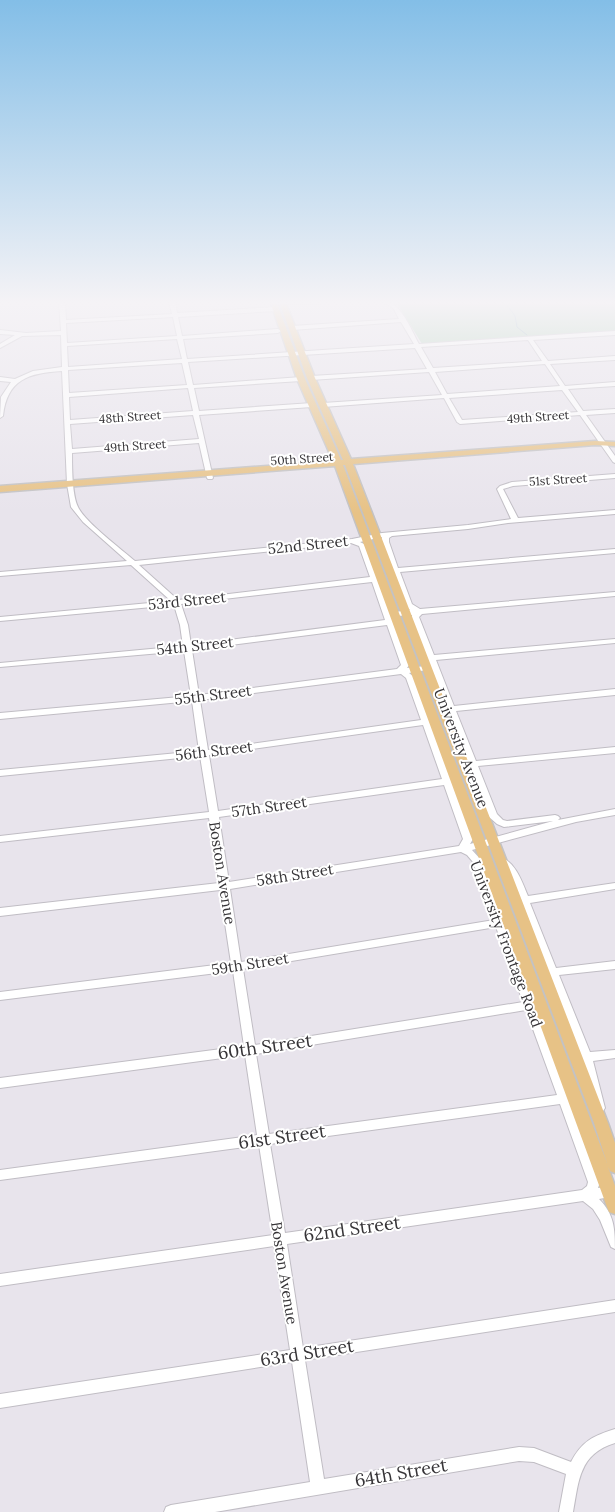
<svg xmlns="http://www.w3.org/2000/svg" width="615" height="1512" font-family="Lora,serif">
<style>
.green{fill:#aad0b4}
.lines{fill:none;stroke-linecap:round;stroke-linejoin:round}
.stream{stroke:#729fb1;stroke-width:1}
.minor-casing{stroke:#c0bdc4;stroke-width:2}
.major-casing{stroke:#c3c2c3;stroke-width:3}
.minor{fill:#fff;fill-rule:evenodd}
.major{fill:#e7c286;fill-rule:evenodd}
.labels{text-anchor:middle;stroke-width:4;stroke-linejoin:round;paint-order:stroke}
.far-street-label{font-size:12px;fill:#363437;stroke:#fff}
.street-label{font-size:15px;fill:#363437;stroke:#fff}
.near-street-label{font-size:18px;fill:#363437;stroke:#fff}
</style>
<rect width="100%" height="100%" fill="#e8e4ec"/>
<!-- green -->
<path class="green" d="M391,301H615V331L422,344L398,305Z"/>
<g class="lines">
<!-- stream -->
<path class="stream" d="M504,301L515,316L517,327L527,335"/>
<!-- minor casing -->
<g class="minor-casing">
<path id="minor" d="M59,301H65L66,320L172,314L169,301H175L177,313L276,307L279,309L276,311L178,317L182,336L278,329L281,331L278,333L183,339L187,359L414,344L401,322L292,330L289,328L292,326L399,319L394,309L383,301C401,301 411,330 419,344L615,331V335L533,340L548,361L615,356V360L550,364L565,386L615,382V386L568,389L583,411L615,409V413L586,415L615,456V463L613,462L580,415L460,424L457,422L444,398L323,407L320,405L323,403L442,395L429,372L311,380L308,378L311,376L427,369L415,348L188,362L193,385L301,377L304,379L301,381L194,388L199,411L312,403L315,405L312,407L199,415L213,478L212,479H208L207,478L199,443L72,453C72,467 72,495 78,507C85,522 121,549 135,561L352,539L382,533L468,525L511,519L497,489L500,486L512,482L615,474V478L513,486L503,489L518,518L615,510V514L508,523L468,529L392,536L389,538V542L398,568L615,549V553L400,572L412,604L420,609L615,592V596L422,614L419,617L434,655L615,639V643L436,660L454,706L615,689V695L456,711L476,761L615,747V753L478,766L497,814L503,820L507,821L555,815L558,816L560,818L558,820L615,809V815L576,822L472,850L482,861L600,1182L598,1188L615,1186V1196L599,1199C614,1214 615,1228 615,1249L611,1247L600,1220L593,1209L583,1201L287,1244L303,1348L615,1300V1312L305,1360L324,1479L519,1447L534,1448L571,1462C582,1441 593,1436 615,1429V1443C579,1454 579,1480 573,1512H559L566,1474L534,1462L519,1461L215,1512H164L166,1507L171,1505L310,1482L292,1362L0,1408V1394L290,1350L274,1246L0,1286V1274L273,1235L259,1145L0,1180V1170L257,1135L245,1055L0,1088V1078L244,1046L233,971L0,1000V992L231,963L220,890L0,916V908L219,883L209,818L0,842V836L209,812L200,756L0,776V770L199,751L192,701L0,719V713L191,696L184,651L0,667V663L183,646L180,625L174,605L0,621V617L171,601L131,565L0,576V572L127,561L83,522L71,507L67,484L62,371C29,373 7,379 3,416L0,418L1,397L11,382L0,381V377L15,379L33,371L62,367L61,335L22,336L0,348V344L15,335L0,334V330L26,333L61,331ZM173,317L177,336L67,343L66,323ZM177,339L182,359L68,367L67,346ZM528,340L542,361L433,368L421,347ZM182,363L187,385L69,393L68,370ZM545,364L560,386L447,394L435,372ZM188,388L193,411L70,420L69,397ZM562,390L578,412L462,420L449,398ZM193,415L199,439L72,449L70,424ZM382,537L381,542L405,605L410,610L395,612L391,614L395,616L412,615V620L446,707L445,709L448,711L488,816L497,824L504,827L553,821L470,844L473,839L414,677L409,673L426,670L430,668L426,666L407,668L409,665L407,658L366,545L360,542ZM351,543L359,546L370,577L178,600L139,565ZM372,582L385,620L191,645L188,625L181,604ZM387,625L401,665L397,669L199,695L192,650ZM401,674L406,678L421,720L208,750L200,700ZM423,725L442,779L218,811L209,755ZM444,785L463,839L459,846L229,882L219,817ZM461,852L467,855L473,862L494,920L241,962L230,889ZM496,927L523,1002L255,1045L243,969ZM526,1010L557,1095L269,1134L256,1054ZM560,1104L588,1182L587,1186L582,1190L285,1233L270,1144Z
M283,301H329L326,303L281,304L280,303Z
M502,858C516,863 522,882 528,896L615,883V889L530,903L556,968L615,961V969L559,975L590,1052L615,1050V1058L593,1061L605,1108L603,1111L599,1113L595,1111L593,1108L580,1057L511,877L497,861L499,859Z"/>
</g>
<!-- major casing -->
<g class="major-casing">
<path id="major" d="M270,301H276L305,379L341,460H343L307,378L279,301H285L315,378L351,459L595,441L615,442V446L595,445L353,464L608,1123L615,1143V1173L610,1171L608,1167L615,1186V1214L609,1212L607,1207L335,466L0,492V486L333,461L297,379ZM343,465H345L594,1123L607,1163Z"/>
</g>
<!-- minor -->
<use href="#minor" class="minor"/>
<!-- major -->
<use href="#major" class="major"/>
</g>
<!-- sky -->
<linearGradient id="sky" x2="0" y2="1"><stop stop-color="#83bee7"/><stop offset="0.59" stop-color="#f5f3f6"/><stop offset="1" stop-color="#f5f3f6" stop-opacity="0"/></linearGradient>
<rect width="615" height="513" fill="url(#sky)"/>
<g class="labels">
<!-- far-street labels -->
<g class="far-street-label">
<text transform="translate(130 417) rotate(-4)" y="4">48th Street</text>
<text transform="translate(538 417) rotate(-4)" y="4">49th Street</text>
<text transform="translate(135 446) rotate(-4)" y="4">49th Street</text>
<text transform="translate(302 459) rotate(-4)" y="4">50th Street</text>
<text transform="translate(558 480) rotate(-4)" y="4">51st Street</text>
</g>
<!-- street labels -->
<g class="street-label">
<text transform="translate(308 545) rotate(-6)" y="5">52nd Street</text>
<text transform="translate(187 601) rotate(-6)" y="5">53rd Street</text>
<text transform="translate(195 646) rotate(-6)" y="5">54th Street</text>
<text transform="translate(213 695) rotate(-7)" y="5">55th Street</text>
<text transform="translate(461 748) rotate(69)" y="5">University Avenue</text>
<text transform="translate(214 751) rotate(-7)" y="5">56th Street</text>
<text transform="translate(269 807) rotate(-8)" y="5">57th Street</text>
<text transform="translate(222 873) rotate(81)" y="5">Boston Avenue</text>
<text transform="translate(295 875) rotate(-9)" y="5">58th Street</text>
<text transform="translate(506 944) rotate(69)" y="5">University Frontage Road</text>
<text transform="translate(250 964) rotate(-9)" y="5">59th Street</text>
<text transform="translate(284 1273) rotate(81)" y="5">Boston Avenue</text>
</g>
<!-- near-street labels -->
<g class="near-street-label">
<text transform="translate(265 1047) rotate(-8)" y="6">60th Street</text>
<text transform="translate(282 1137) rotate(-8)" y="6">61st Street</text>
<text transform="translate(352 1229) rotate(-8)" y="6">62nd Street</text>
<text transform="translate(307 1353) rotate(-9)" y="6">63rd Street</text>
<text transform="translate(401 1473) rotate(-10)" y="6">64th Street</text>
</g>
</g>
</svg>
